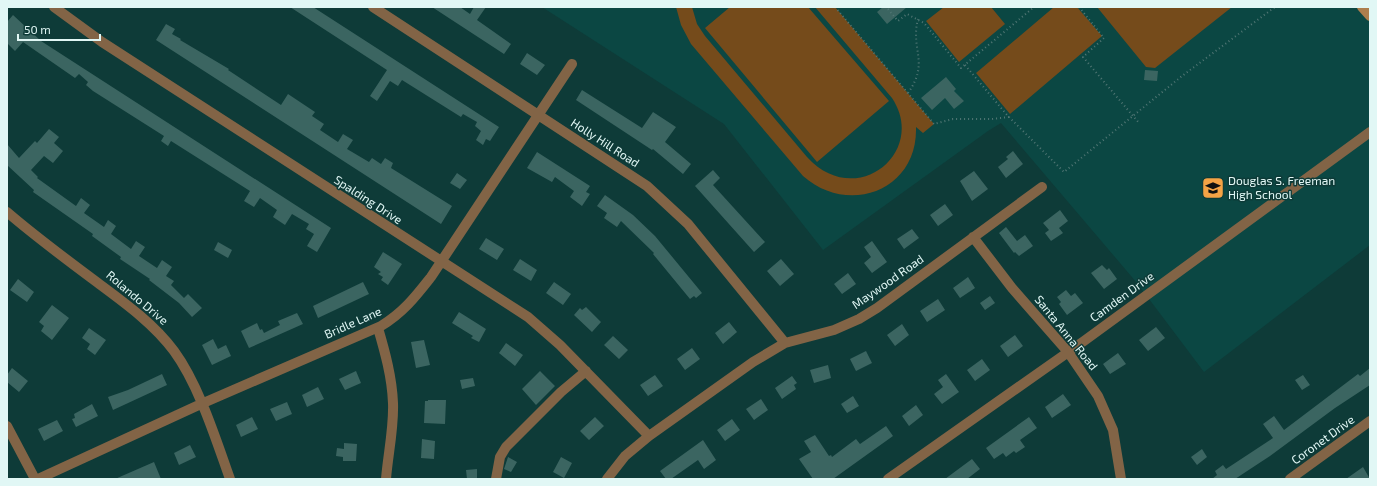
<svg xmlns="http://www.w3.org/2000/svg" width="1377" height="486" font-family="'Exo 2',sans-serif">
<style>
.built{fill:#0b4743}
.green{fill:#754b1b}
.building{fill:#3b6561}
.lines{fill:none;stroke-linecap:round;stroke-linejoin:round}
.path{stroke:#527775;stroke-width:2;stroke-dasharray:1 3;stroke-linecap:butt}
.minor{stroke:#826446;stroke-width:10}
.secondary{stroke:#ad7e4d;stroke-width:10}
.labels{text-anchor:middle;stroke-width:3;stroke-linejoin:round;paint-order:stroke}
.street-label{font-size:12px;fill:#e1f7f5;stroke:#0e3b38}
.poi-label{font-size:12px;fill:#e1f7f5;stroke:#0e3b38;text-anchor:start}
</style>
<rect width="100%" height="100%" fill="#0e3b38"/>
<!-- built -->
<path class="built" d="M542,7H1362L1370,16V245L1204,372L1137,283L1001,123L988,131L823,250L724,124Z"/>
<!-- green -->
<path class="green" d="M676,7H692L697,24L705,36L807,157C856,211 928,152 892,98L815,7H835L934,124L923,133L916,127C918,191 848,216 803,176L691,44L681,25Z
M730,7H808L889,101L817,162L705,28Z
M944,7H991L1005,24L959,62L926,21Z
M1054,7H1077L1102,36L1010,114L976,73Z
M1097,7H1232L1155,68L1146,67Z"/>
<!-- building -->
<path class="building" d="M290,7H313L499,127L490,141L486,139L483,145L476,140L481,131L475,126L477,122L463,114L461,117L402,80L398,86L390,81L377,101L370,96L387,70Z
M432,7H460L470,14L474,7H486L477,20L511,44L504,54Z
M883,7H907L887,24L877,12Z
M13,15L41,41L331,228L317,252L307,246L314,234L306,229L309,224L292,214L285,225L273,217L277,210L260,198L254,207L244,201L250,191L171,141L168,146L161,141L164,136L93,91L86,85L88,82L79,74L75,78L23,42L15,51L7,43V22Z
M166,24L175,29L172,34L181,39L180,40L229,69L228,70L281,105L288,94L315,112L312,116L324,124L320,130L338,142L343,134L353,140L347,149L369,162L372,158L381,164L385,158L393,163L391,168L452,206L441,224L156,40Z
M527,53L545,65L537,75L520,64Z
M1145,70L1158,71L1157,81L1144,80Z
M946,77L956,89L954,91L964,101L954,109L945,98L932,110L921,98Z
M582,90L642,128L653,112L676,127L665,142L691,164L683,174L653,149L652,150L576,100Z
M49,129L59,137L54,143L63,151L53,163L44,156L31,170L38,177L37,178L76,206L81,198L90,205L84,213L104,227L108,220L116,226L111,234L131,249L136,241L145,247L139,256L157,268L162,260L172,267L166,276L174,281L171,285L184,298L188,294L202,308L192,317L179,303L149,280L150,279L120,259L121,257L92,236L93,234L33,192L34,190L7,165V144L19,158L35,141L37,143Z
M1013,151L1023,164L1006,178L998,167L1008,159L1006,157Z
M537,152L590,186L586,192L590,194L582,206L570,197L574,191L555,177L552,182L527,168Z
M713,170L720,178L713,185L765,242L754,252L695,186Z
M974,171L988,189L972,201L960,181Z
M457,173L467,180L460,189L450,183Z
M605,195L633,215L655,236L702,293L696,298L694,296L690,299L653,254L654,253L621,221L617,227L604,218L607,213L597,206Z
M945,204L953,215L938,226L930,215Z
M1060,210L1068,221L1059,228L1063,233L1051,241L1045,233L1049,230L1043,223Z
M1006,227L1017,241L1025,235L1033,246L1019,256L1015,252L1014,253L999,233Z
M912,229L919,238L904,249L897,239Z
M486,238L504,249L497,260L479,249Z
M872,241L887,262L872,273L864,263L871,257L864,247Z
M218,242L232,250L228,258L214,250Z
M383,252L402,264L388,285L381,280L383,277L378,274L381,272L374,267Z
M520,259L537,270L531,281L513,270Z
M781,259L794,274L780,286L767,271Z
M1102,265L1107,270L1109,268L1117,279L1104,289L1091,273Z
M848,273L856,284L842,294L834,284Z
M968,277L975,288L960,298L953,288Z
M18,279L34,292L27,302L10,290Z
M363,282L369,294L318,318L313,306Z
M554,282L571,294L563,305L546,293Z
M1066,290L1071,296L1075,293L1083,303L1067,315L1059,304L1061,302L1057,297Z
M990,296L995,303L985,310L980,303Z
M938,299L945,310L927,322L920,311Z
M52,305L69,318L52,340L41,331L44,326L39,322Z
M586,307L601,322L592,332L574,315L580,308L582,310Z
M459,312L486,329L479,342L471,338L473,336L452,323Z
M297,313L303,324L249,348L241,331L257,323L260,330L262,329L264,333L280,325L278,321Z
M729,322L737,332L723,344L715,333Z
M902,324L909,335L895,346L887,335Z
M1156,327L1165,338L1148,351L1139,340Z
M89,328L106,340L95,355L87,349L90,344L82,338Z
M1015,335L1023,346L1008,357L1000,346Z
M613,336L628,350L619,359L604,345Z
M213,339L218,349L226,345L231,356L212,365L202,345Z
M424,340L430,365L416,368L411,342Z
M506,343L523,355L515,366L499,353Z
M692,348L700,359L685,370L677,359Z
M866,351L872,363L856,371L850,359Z
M1118,353L1126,364L1110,374L1103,364Z
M982,359L990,370L975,381L967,370Z
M828,365L831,378L814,383L810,370Z
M12,368L28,381L19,392L7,382V375Z
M1370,368V385L1335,408L1270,456L1235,479H1212L1217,475L1215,471L1223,465L1226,469L1273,438L1263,424L1274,416L1284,430L1358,374L1360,376Z
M356,371L361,383L345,390L339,379Z
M540,371L555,386L536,405L522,389Z
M162,374L167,385L113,410L108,397L128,390Z
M946,374L959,392L942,404L934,394L943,387L938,380Z
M655,375L663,386L648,396L640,385Z
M1303,375L1310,385L1302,390L1295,380Z
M792,376L797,383L794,385L796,389L782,399L775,388Z
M473,378L475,386L462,389L460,380Z
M318,387L324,399L307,407L302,395Z
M1063,394L1071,405L1052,418L1045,407Z
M853,396L859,406L847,413L841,404Z
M761,399L768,410L754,420L746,409Z
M428,400H446L445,424L424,423L425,401H428Z
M287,402L292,414L276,421L270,409Z
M92,404L98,416L76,427L72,419L75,418L74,414Z
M916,405L923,415L909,426L902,416Z
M252,417L258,429L241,437L236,425Z
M595,417L604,426L589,440L580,431Z
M1029,417L1037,428L1020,440L1025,447L1016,453L1014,451L1006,457L1003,453L994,459L986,448Z
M732,419L740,430L725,441L717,430Z
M57,420L63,431L44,441L38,429Z
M886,426L893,436L833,479H813L799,459L811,452L804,441L815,435L829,456L831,455L832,457L856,439L860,444Z
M422,439L435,441L434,459L421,458Z
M703,440L716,460L704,469L698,460L671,479H666L660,471Z
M344,443L357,444L356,461H343V457L336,456L337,448L344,449Z
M190,445L196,457L179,465L174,453Z
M1202,449L1207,457L1197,465L1191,457Z
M508,457L517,462L511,472L504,469Z
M561,457L572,463L564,478L553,472Z
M972,459L980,469L967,479H945Z
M154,462L161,479H115Z
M1363,467L1370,479H1346Z
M477,469V479H467L466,470Z"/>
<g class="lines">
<!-- path -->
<path class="path" d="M835,7L934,124L953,119H992L1009,117
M1079,7L1104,38L1083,57L1139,123
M888,9L898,21L907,14L924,23L961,68L1034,7
M965,65L1007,115L1064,172L1182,76L1275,7
M908,93C930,62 910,50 918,19"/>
<!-- minor -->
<path class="minor" d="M54,7L102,42L528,317L560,345L649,436
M373,7L647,186L688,224L785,343
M7,212C36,237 67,260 98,283C125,303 154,324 174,351C199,385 216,440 230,479
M973,237L1012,288L1068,352L1098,396L1113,430L1121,479
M378,328C385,352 392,377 393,403C394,428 388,454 386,479
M7,426L35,479
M38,479L201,404L381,326C403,313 416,296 431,277L572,64
M496,479L500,457L506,447L561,392L586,371
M607,479L625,456L649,436L753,362L785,343L834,330L859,319L877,308L1042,187
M888,479L1084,341L1370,132
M1290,479L1370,421"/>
<!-- secondary -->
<path class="secondary" d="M1362,7L1370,16"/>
</g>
<!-- icons -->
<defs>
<g id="school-square" transform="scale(1.15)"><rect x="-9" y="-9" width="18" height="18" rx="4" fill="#f5a345" stroke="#0e3b38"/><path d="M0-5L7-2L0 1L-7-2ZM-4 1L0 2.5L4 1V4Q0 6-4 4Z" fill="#111"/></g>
</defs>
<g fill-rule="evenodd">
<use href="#school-square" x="1213" y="188"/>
</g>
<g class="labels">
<!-- street labels -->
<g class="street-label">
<text transform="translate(605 143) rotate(33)" y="4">Holly Hill Road</text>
<text transform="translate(368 200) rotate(33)" y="4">Spalding Drive</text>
<text transform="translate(888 282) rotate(-35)" y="4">Maywood Road</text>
<text transform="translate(1122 297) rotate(-36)" y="4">Camden Drive</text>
<text transform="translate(137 298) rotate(40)" y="4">Rolando Drive</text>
<text transform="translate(353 323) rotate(-24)" y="4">Bridle Lane</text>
<text transform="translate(1066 333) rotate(51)" y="4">Santa Anna Road</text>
<text transform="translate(1323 440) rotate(-36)" y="4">Coronet Drive</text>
</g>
<!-- poi labels -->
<g class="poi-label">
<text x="1228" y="185">Douglas S. Freeman<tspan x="1228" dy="14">High School</tspan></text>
</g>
</g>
<!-- border -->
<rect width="1377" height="486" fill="none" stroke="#e1f7f5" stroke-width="16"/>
<!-- scale -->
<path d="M18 34v6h82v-6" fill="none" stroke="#e1f7f5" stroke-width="2"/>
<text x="24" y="34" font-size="12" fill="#e1f7f5" stroke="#0e3b38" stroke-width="3" paint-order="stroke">50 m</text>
</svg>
